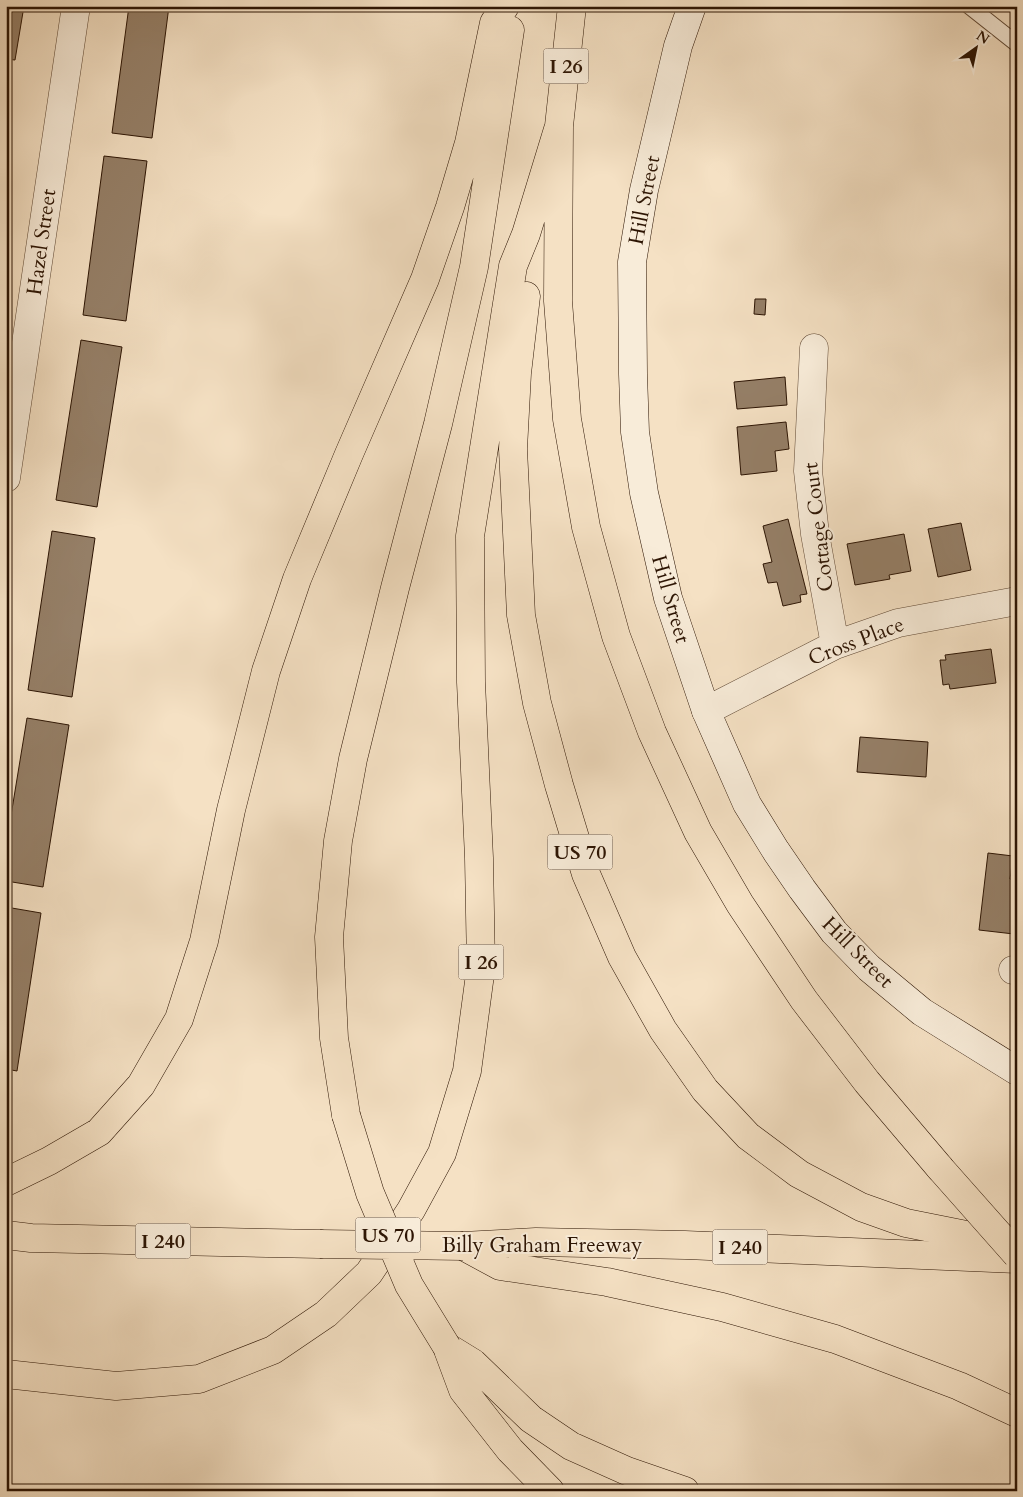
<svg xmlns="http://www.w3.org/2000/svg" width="1023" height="1497" font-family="Cardo,serif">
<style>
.building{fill:#957f67;stroke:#2c1403}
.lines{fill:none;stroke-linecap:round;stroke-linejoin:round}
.lane-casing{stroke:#5e4733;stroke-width:17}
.street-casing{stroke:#5e4733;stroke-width:29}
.secondary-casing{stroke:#2c1403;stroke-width:29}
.highway-casing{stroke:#2c1403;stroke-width:29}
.lane{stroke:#f8ecd9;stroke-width:15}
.street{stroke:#f8ecd9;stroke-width:28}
.secondary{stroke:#f8ecd9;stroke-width:28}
.highway{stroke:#f5e1c4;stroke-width:28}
.highway-bridge-casing{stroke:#2c1403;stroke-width:29;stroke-linecap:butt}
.highway-bridge{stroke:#f5e1c4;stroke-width:28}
.labels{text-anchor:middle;stroke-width:4;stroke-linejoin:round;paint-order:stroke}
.shield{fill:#f8ecd9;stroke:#695543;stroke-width:1}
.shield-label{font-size:20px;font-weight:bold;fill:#2c1403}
.street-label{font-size:21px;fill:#2c1403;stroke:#f8ecd9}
</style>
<rect width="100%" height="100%" fill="#f5e1c4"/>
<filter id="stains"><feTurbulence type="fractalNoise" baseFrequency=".004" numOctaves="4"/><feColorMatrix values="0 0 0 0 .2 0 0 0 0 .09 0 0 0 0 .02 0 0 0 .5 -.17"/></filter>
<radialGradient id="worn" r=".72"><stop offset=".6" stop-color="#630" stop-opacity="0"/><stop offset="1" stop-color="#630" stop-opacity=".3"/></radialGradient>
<!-- building -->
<path class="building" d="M6,6H24L15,60L6,59Z
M129,6H169L152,138L112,133Z
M6,84L11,85L6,122Z
M104,156L147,161L126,321L83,315Z
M755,299H766L765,315L754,314Z
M81,340L122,347L97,507L56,500Z
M785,377L787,405L737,409L734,382Z
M786,422L789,449L775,451L777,471L741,475L737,427Z
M788,519L807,594L800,595L801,602L783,606L777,582L768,583L763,564L772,562L763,526Z
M961,523L971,570L938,577L928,529Z
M52,531L95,538L72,697L28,690Z
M904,534L911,571L889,575L890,579L855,585L847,544Z
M991,649L996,683L950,689L949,684L943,685L940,660H946L945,655Z
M27,718L69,725L43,887L6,881V846Z
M860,737L928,742L926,777L857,772Z
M988,853L1013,856L1010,879L1017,880V908L1014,934L979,930Z
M6,907L41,913L17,1071L6,1069Z"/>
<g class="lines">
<!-- lane casing -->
<g class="lane-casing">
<path id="lane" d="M969,6L1017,44"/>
</g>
<!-- street casing -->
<g class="street-casing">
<path id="street" d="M814,348L808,471L815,534L835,645
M6,478L76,6
M706,711L835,645L898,623L1017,601
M1013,970L1017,971"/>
</g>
<!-- secondary casing -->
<g class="secondary-casing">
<path id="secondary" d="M692,6L678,46L644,190L632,262L633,374L635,432L644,493L668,598L706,711L747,804L776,851L802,889L834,932L869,968L922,1012L1017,1071"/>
</g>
<!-- highway casing -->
<g class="highway-casing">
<path id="highway" d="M572,6L559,126L558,301L567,419L586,527L616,636L652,732L698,832L740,904L804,1000L867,1082L940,1168
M526,296L517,373L513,449L521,615L537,703L559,785L586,874L622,957L663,1030L705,1090L748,1136L799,1174L861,1207L906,1223L966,1235L1017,1240
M346,1115L334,1038L329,937L338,841L353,759L395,588L438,424L474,267L510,30
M6,1182L49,1161L99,1132L141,1085L179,1019L204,941L231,810L266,671L297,579L349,454L425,279L450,207L469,143L494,23L505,6
M6,1235L31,1238L320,1244
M463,1246L500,1266L607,1282L722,1307L835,1339L959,1386L1017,1413
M463,1246L536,1242L685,1245L1017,1259
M447,1347L473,1363L531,1419L571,1446L627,1471L685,1491
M447,1347L463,1390L510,1450L550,1491
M6,1374L116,1386L199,1379L273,1350L326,1314L369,1273L411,1210L442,1153L467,1071L481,967L479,858L471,682L470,536L513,266L526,234L559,126"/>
</g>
<!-- lane -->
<use href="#lane" class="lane"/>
<!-- street -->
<use href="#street" class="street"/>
<!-- secondary -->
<use href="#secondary" class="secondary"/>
<!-- highway -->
<use href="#highway" class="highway"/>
<!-- highway-bridge casing -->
<g class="highway-bridge-casing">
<path id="highway-bridge" d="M346,1115L370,1193L409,1285L447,1347
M940,1168L1017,1255
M320,1244L463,1246"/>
</g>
<!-- highway-bridge -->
<use href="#highway-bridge" class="highway-bridge"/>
</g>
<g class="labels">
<!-- shield labels -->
<g class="shield">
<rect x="543.5" y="48.5" width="45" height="35" rx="4"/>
<rect x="547.5" y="834.5" width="65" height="35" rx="4"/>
<rect x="458.5" y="944.5" width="45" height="35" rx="4"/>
<rect x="355.5" y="1217.5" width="65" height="35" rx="4"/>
<rect x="135.5" y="1223.5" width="55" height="35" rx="4"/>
<rect x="712.5" y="1229.5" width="55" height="35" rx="4"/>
</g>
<g class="shield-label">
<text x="566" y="73">I 26</text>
<text x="580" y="859">US 70</text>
<text x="481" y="969">I 26</text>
<text x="388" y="1242">US 70</text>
<text x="163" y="1248">I 240</text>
<text x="740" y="1254">I 240</text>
</g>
<!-- street labels -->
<g class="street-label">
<text transform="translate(644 200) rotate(-79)" y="7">Hill Street</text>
<text transform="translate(41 242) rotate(-82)" y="7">Hazel Street</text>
<text transform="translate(818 527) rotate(-97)" y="7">Cottage Court</text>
<text transform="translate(671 599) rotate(74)" y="7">Hill Street</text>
<text transform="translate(856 641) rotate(-21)" y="7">Cross Place</text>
<text transform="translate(858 952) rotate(45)" y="7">Hill Street</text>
<text x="542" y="1252">Billy Graham Freeway</text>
</g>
</g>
<!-- margin -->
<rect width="1023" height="1497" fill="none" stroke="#f5e1c4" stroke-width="25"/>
<rect x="8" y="8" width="1008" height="1482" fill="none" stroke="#2c1403" stroke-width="2.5"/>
<rect x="12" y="12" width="998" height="1472" fill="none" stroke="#2c1403"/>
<!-- north arrow -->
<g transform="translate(976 48) rotate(33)" stroke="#f8ecd9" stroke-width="4" paint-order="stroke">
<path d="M0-4L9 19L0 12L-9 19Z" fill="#2c1403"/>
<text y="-8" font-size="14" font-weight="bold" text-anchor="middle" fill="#2c1403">N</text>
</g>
<rect width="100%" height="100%" filter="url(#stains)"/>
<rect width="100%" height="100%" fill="url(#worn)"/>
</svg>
